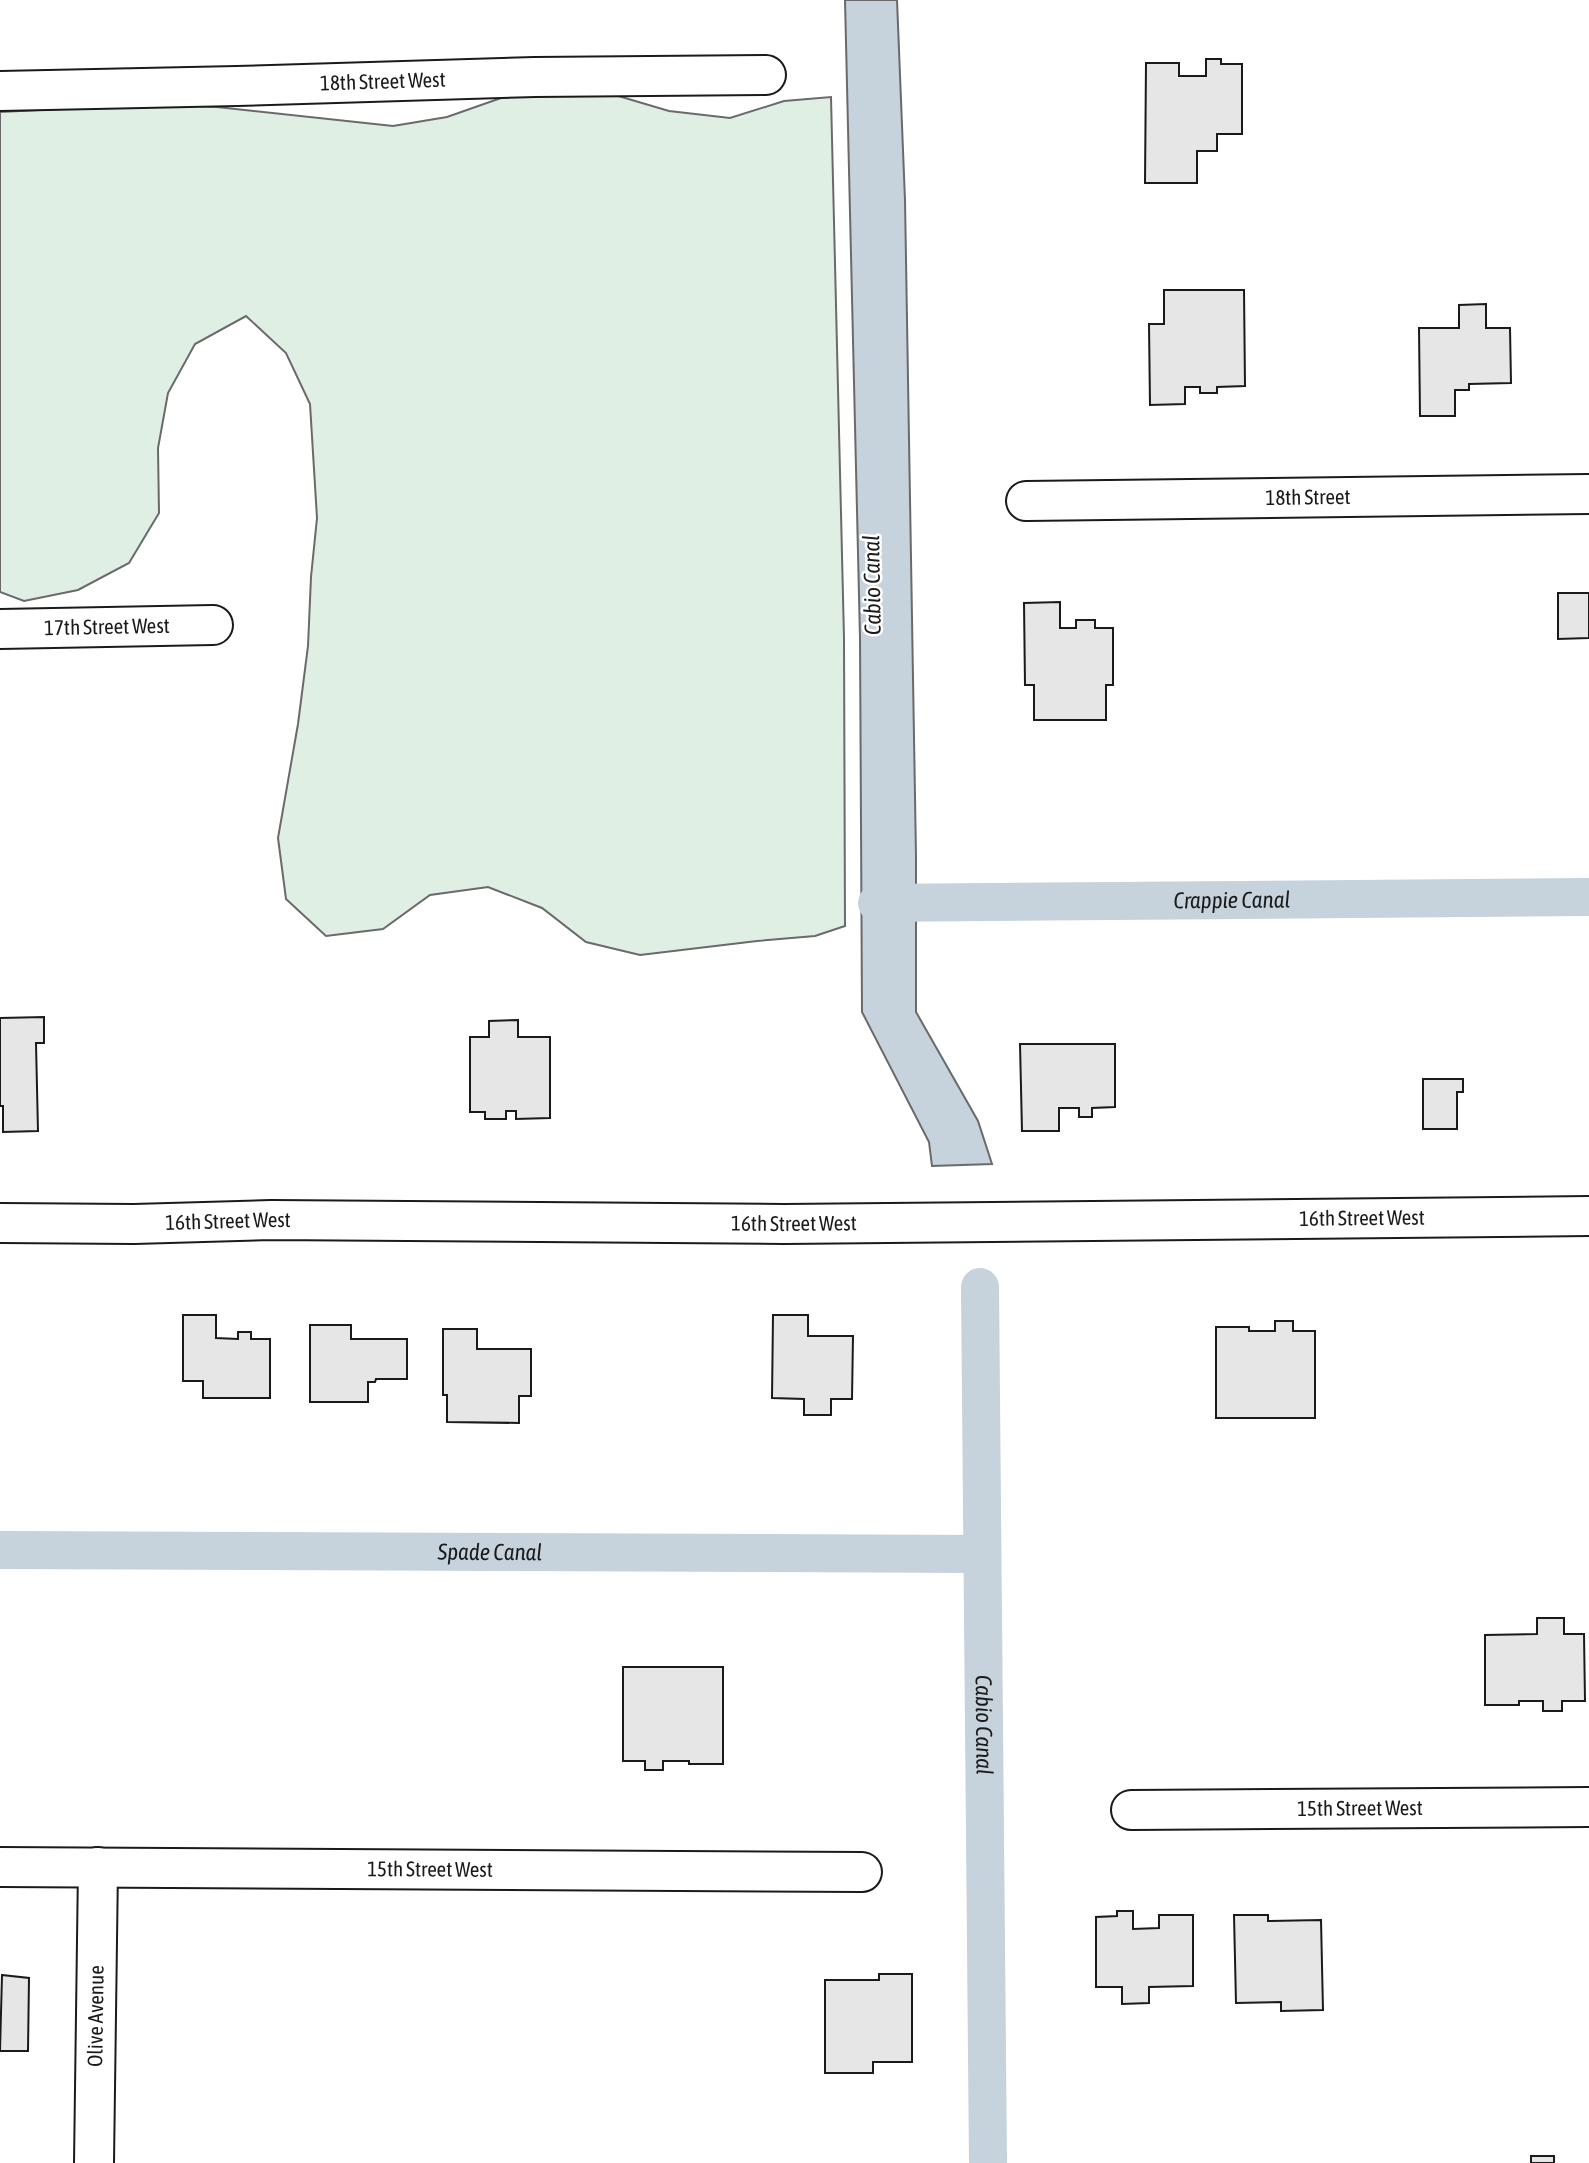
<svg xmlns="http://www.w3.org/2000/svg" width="1589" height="2163" font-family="'Asap Condensed',sans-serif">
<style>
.green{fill:#e0efe3;stroke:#6a6a6a;stroke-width:2}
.water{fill:#c6d2dc;stroke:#6a6a6a;stroke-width:2}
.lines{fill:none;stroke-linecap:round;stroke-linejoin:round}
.canal{stroke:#c6d2dc;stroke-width:38}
.building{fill:#e6e6e6;stroke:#1a1a1a;stroke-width:2}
.minor-casing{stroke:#1a1a1a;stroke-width:42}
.minor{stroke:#fff;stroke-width:38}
.labels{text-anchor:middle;stroke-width:5;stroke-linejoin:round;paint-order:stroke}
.street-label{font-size:21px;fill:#1a1a1a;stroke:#fff}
.water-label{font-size:23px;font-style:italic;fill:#1a1a1a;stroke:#fff}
</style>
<rect width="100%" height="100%" fill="#fff"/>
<!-- green -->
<path class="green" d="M558,91L615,95L669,111L730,118L784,101L831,97L844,638L845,926L815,936L757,941L640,955L586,942L542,908L488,887L430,895L383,929L326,936L286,899L278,838L298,724L308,646L311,577L317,518L310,404L286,353L246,316L195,344L168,393L158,448L159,513L129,563L78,590L24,601L0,592V112L160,104L217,107L393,126L447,117L501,98Z"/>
<!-- water -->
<path class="water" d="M845,0H897L905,200L916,856V1012L978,1121L992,1164L932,1166L929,1142L862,1012L860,638Z"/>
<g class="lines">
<!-- canal -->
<g class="canal">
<path id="s1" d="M877,903L1589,897"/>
<path id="s2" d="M980,1287L988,2163"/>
<path id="s3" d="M0,1550L982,1554"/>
</g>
</g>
<!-- building -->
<path class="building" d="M1206,59H1221V64H1242V134H1217V151H1197V183H1145L1146,63H1179V76H1206Z
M1164,290H1244L1245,386L1217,387V393H1200V387H1185V404L1150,405L1149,324H1164Z
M1486,304V328H1510L1511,383L1469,384V390H1455V416H1420L1419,328H1459V305Z
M1558,593H1589V638L1558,639Z
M1060,602V628H1076V620H1095V628H1113V685H1106V720H1034V685H1025L1024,603Z
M44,1017V1043H36L38,1131L3,1132V1106H0V1018Z
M518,1020V1037H550V1118L516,1119V1111H506V1119H485V1112H470V1037H489V1021Z
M1020,1044H1115V1107L1092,1108V1117H1079V1108H1059V1131H1022Z
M1423,1079H1463V1092H1457V1129H1423Z
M183,1315H216V1338L238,1339V1332H251V1339H270V1398H203V1381H183Z
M773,1315H808V1336H853L852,1399H831V1415H804V1399L772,1398Z
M1275,1321H1293V1331H1315V1418H1216V1327H1249V1331H1275Z
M310,1325H351V1339H407V1379H376L375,1382H368V1402H310Z
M443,1329H477V1349H531V1396H519V1423L447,1422V1395H443Z
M1537,1618H1564V1634H1584L1585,1701H1562V1711H1543V1701H1519V1705H1485V1635L1537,1634Z
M623,1667H723V1764H689V1761H663V1770H645V1761H623Z
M1117,1911H1133V1929L1159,1928V1915H1193V1986L1149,1987V2003L1122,2004V1987H1096V1917L1117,1916Z
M1234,1915H1268V1921L1321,1920L1323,2010L1281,2011V2002L1236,2003Z
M879,1974H912V2062H873V2073H825V1980H879Z
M2,1975L29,1978L28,2051H0Z
M1531,2156H1554V2163H1531Z"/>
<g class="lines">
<!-- minor casing -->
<g class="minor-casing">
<g id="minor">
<path id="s4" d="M0,91L237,86L535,77L766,75"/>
<path id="s5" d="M1026,501L1589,494"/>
<path id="s6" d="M0,629L213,625"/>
<path id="s7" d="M0,1223L134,1224L271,1220L784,1224L1589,1216"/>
<path id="s8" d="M1131,1810L1589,1807"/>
<path id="s9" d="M0,1867L862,1872"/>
<path id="s10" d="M94,2163L98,1867"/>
</g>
</g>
<!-- minor -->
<use href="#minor" class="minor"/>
</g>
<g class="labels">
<!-- street labels -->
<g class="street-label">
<text dy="7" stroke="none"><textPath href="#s4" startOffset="383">18th Street West</textPath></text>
<text dy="7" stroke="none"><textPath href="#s5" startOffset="282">18th Street</textPath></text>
<text dy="7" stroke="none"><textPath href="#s6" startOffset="107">17th Street West</textPath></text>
<text dy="7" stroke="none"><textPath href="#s7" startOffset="1362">16th Street West</textPath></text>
<text dy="7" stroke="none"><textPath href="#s7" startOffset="228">16th Street West</textPath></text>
<text dy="7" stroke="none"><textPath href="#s7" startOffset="794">16th Street West</textPath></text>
<text dy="7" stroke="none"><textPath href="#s8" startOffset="229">15th Street West</textPath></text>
<text dy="7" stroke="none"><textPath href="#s9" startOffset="430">15th Street West</textPath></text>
<text dy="7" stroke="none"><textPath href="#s10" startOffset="147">Olive Avenue</textPath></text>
</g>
<!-- water labels -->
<g class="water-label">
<text transform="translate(872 585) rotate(-91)" y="8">Cabio Canal</text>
<text dy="8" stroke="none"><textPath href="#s1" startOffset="355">Crappie Canal</textPath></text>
<text dy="8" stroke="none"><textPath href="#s3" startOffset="490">Spade Canal</textPath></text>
<text dy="8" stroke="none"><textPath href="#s2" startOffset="438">Cabio Canal</textPath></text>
</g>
</g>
</svg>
